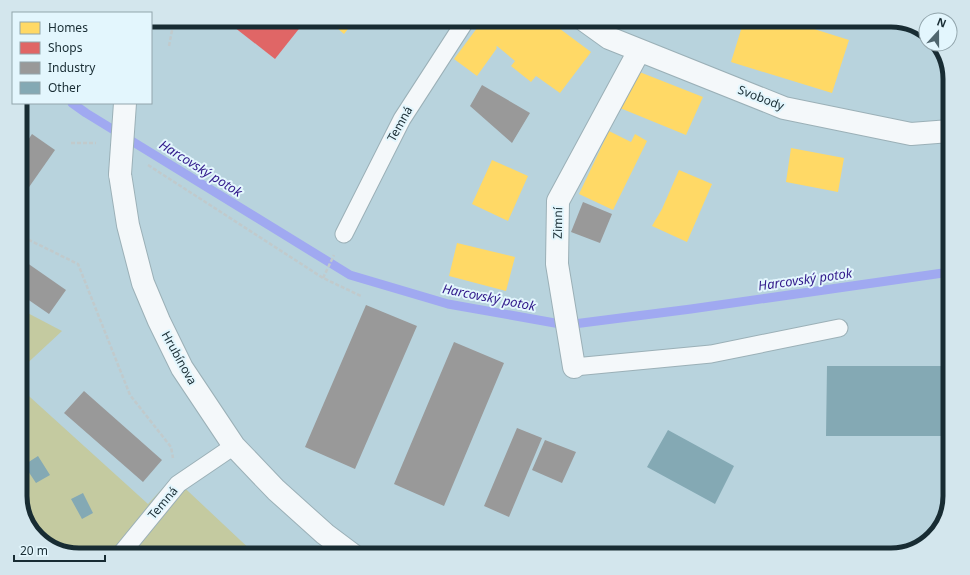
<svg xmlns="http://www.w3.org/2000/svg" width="970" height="575" font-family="'Noto Sans',sans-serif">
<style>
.green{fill:#c4caa0}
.homes{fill:#ffd966}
.shops{fill:#e06666}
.industry{fill:#999}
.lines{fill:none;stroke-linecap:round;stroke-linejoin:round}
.stream{stroke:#a0a9f1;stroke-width:9}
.building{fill:#84a9b4}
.lane-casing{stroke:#9bb0b7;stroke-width:19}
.street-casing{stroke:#9bb0b7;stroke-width:24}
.path{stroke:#c1cacc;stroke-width:2.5;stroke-dasharray:4 2;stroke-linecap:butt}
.lane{stroke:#f4f8fa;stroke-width:17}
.street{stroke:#f4f8fa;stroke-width:22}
.street-bridge-casing{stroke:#9bb0b7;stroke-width:24;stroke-linecap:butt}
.street-bridge{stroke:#f4f8fa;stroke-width:22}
.labels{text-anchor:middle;stroke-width:4;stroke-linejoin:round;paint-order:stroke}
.street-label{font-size:12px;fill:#182c33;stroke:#e3f6fd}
.water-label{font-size:13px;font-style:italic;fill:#30188a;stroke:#e3f6fd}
.rim{fill:none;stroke:#182c33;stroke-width:5}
</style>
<rect width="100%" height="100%" fill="#b8d3dd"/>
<!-- green -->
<path class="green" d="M20,309L62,331L20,370Z
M20,388L148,504L173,477L256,555H79L49,547L28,526L20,500Z"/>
<!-- homes -->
<path class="homes" d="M328,20H355L344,34Z
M483,20H503L512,26L516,20H548L591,52L560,93L536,76L531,82L511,66L515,61L497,46L496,47L497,48L477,76L454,59Z
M744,20H786L790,21V20H808L816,23L814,29L849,40L832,93L731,62Z
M637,71L703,97L686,135L620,108Z
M609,131L631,142L635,134L647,141L613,210L579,194Z
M791,148L844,158L838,192L786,182Z
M492,160L528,176L508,221L472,204Z
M679,170L712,184L687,242L652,226L662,209Z
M457,243L515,257L506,291L449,276Z"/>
<!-- shops -->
<path class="shops" d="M225,20H306L275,59Z"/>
<!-- industry -->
<path class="industry" d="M482,85L530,113L512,143L470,106Z
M32,134L55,150L20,200V152Z
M583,202L612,214L600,243L571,232Z
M20,258L66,290L49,314L20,294Z
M366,305L417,326L355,469L305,447Z
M454,342L504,363L444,506L394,484Z
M84,391L162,460L143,482L64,413Z
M517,428L542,438L509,517L484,506Z
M545,440L576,452L562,483L532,470Z"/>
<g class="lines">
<!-- stream -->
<path class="stream" d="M72,103L86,113L350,275L448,304L566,325L691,309L950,272"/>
</g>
<!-- building -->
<path class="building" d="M827,366H950V436H826Z
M668,430L734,466L715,504L647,467Z
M38,456L50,475L36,483L24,465Z
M83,493L93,513L82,519L71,499Z"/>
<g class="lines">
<!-- lane casing -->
<g class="lane-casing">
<path id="lane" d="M344,234L402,119L466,20
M574,367L711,354L839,328
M120,555L178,484L234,446"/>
</g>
<!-- street casing -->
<g class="street-casing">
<path id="street" d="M584,20L609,38L784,108L911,134L950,131
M120,174L128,225L143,283L159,321L182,368L234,446L276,490L325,534L353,555
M574,367L557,264L558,201L639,51"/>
</g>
<!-- path -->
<path class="path" d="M169,46L174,20
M71,143H96
M148,165L323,278L361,296
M23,237L78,264L130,395L171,447L173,458
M323,278L334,255"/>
<!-- lane -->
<use href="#lane" class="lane"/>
<!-- street -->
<use href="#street" class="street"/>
<!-- street-bridge casing -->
<g class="street-bridge-casing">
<path id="street-bridge" d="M120,174L125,103"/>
</g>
<!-- street-bridge -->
<use href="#street-bridge" class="street-bridge"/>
</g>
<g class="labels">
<!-- street labels -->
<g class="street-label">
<text transform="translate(761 98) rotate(21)" y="4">Svobody</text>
<text transform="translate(400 124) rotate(-61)" y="4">Temná</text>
<text transform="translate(558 223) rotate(-89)" y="4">Zimní</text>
<text transform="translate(179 358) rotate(61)" y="4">Hrubínova</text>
<text transform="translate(163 503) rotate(-50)" y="4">Temná</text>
</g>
<!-- water labels -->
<g class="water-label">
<text transform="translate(201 168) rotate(32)" y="5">Harcovský potok</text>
<text transform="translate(805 279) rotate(-8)" y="5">Harcovský potok</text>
<text transform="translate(489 297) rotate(11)" y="5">Harcovský potok</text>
</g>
</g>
<!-- crop -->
<path d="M0 0H970V575H0ZM79 27H891A52 52 0 0 1 943 79V496A52 52 0 0 1 891 548H79A52 52 0 0 1 27 496V79A52 52 0 0 1 79 27Z" fill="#d3e6ed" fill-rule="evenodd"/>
<path class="rim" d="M79 27H891A52 52 0 0 1 943 79V496A52 52 0 0 1 891 548H79A52 52 0 0 1 27 496V79A52 52 0 0 1 79 27Z"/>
<!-- legend -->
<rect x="12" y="12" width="140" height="92" fill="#e3f6fd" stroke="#92a5ac"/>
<rect x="20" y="22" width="20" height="12" fill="#ffd966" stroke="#92a5ac"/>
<text x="48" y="32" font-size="12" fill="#182c33">Homes</text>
<rect x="20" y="42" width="20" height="12" fill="#e06666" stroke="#92a5ac"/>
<text x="48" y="52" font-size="12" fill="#182c33">Shops</text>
<rect x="20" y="62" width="20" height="12" fill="#999999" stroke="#92a5ac"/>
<text x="48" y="72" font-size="12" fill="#182c33">Industry</text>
<rect x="20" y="82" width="20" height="12" fill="#84a9b4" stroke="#92a5ac"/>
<text x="48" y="92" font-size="12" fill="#182c33">Other</text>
<!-- north arrow -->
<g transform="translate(938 32) rotate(21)"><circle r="19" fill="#e3f6fd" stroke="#92a5ac"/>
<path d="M0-3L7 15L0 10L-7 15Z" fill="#50666e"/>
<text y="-6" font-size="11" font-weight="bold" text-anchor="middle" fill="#182c33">N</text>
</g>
<!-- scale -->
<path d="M14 555v6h91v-6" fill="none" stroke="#182c33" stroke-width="2"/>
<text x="20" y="555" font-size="12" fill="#182c33" stroke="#e3f6fd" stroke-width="3" paint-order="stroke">20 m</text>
</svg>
